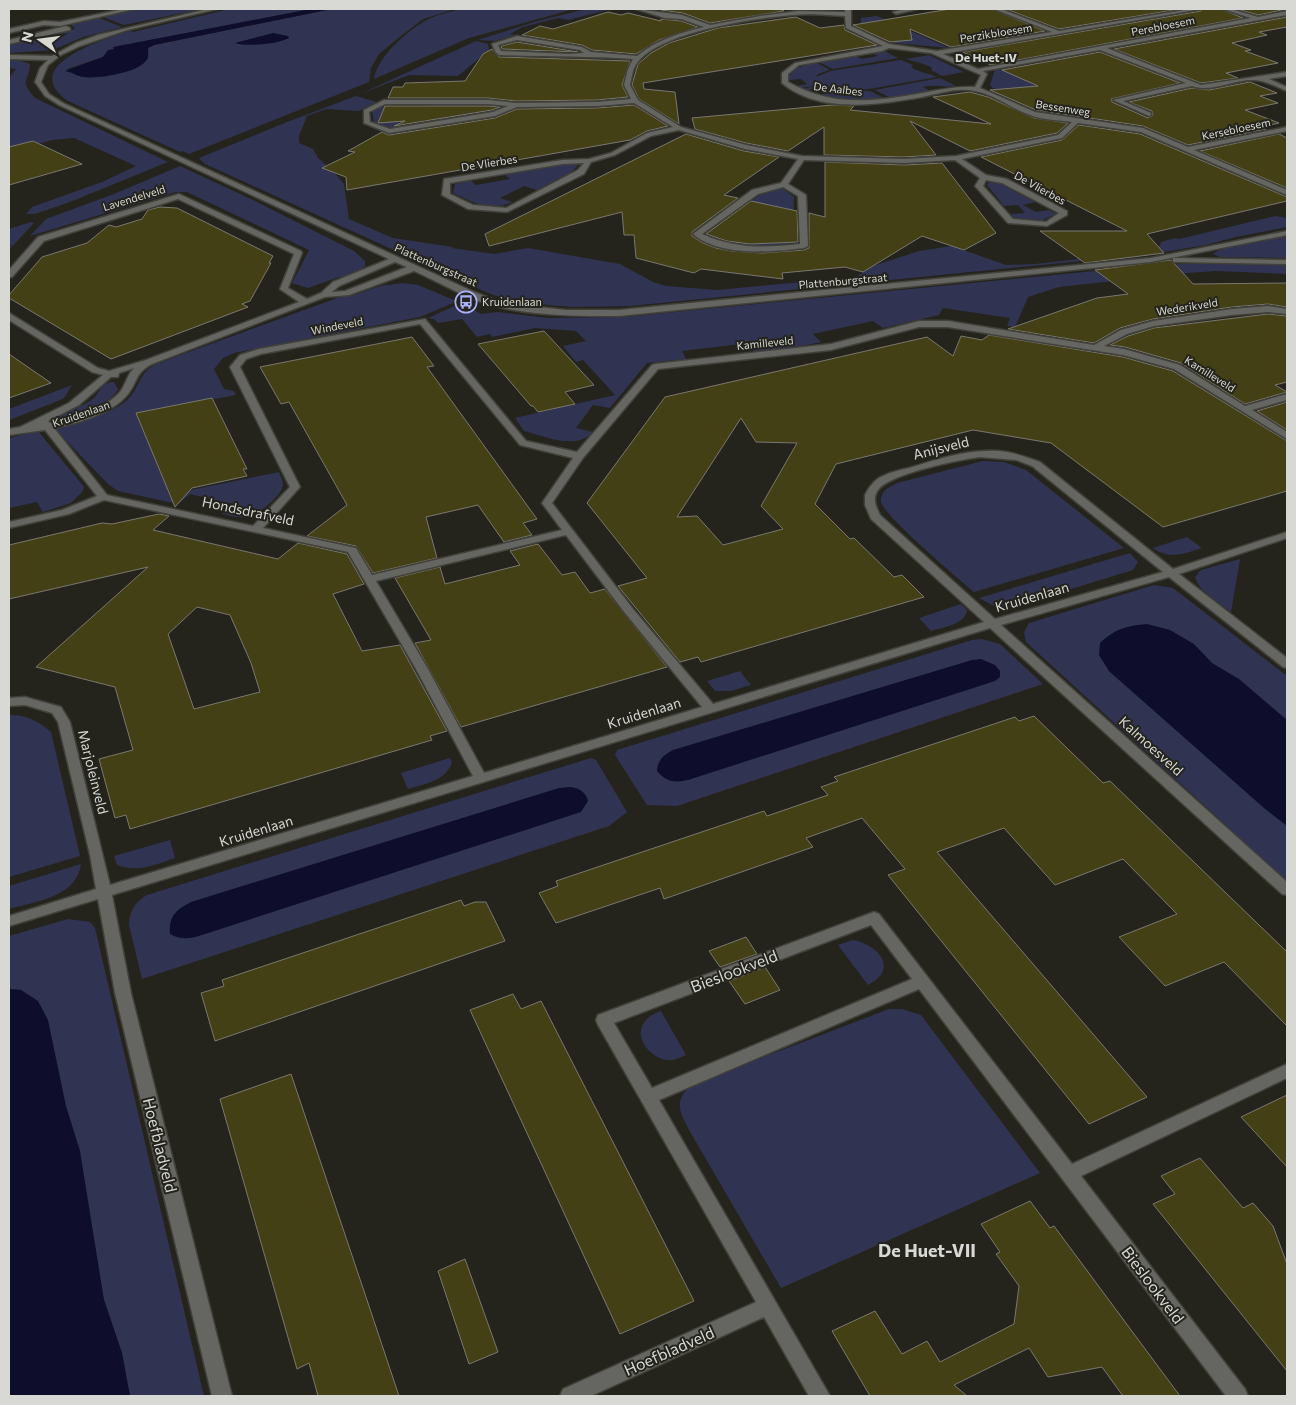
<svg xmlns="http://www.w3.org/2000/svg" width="1296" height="1405" font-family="Commissioner,sans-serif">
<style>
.green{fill:#313352}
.water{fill:#0e0d2c}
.building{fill:#444016;stroke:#787870;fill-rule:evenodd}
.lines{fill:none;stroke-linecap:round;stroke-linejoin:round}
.minor-casing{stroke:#41413a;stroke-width:3}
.minor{fill:#656561;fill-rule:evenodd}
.labels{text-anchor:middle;stroke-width:4;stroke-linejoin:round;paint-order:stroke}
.far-street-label{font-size:11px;fill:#d8d8d4;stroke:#24241d}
.far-poi-label{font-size:11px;fill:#d8d8d4;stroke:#24241d;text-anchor:start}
.far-neighbourhood-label{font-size:12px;font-weight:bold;fill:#d8d8d4;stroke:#24241d}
.street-label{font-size:14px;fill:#d8d8d4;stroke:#24241d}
.near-street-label{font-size:16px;fill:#d8d8d4;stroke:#24241d}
.near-neighbourhood-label{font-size:18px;font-weight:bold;fill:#d8d8d4;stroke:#24241d}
</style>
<rect width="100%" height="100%" fill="#24241d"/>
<!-- green -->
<path class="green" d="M140,9H202L124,25L103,17Z
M230,9H311L116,47L103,57L67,69C93,87 124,72 148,59V48L154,45L332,9H455L423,19L397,39L379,54L371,68L369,82L189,154L183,151L180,152L68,101C17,66 104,39 130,31L133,32Z
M461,9H574L469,38L374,79C377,57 408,30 427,20C438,14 450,12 461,9Z
M586,9H611L568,20L558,18L523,27L510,34L516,35L495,41L478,40L534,22Z
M877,16L949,48L895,43L861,26V18Z
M99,18L122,27L83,37L53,50L9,53V44L75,29L71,24Z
M476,41L488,44L490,55H483L458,76L409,75L360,94Z
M884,51L898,58L833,69L819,62L856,56L862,59L878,56L872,53Z
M929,55L964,72L942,76L931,70L932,68C925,63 914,62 906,59Z
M9,60L21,61L30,64C30,80 18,80 35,98L168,162L70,202L35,214H26L32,207L102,182L136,166L74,138L52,140L11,152L20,160L9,164V78L16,69L9,68Z
M901,60L913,65L911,67C917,72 929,73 937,77L869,89H840L870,91L886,99L847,100L818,96L827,93L815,88L806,91L802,89L816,86L799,88L796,86L807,84L801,79L789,80V76L797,68L815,62L830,70L818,74L816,77L831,71Z
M1002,69L1074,104L1039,108L993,88L990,85L995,70Z
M940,78L956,86C944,88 937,84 923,87L930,91L891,98L875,90Z
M356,96L377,102L359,111L326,109L307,116L299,136V143L313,149L318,158L332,170L344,184L349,219L393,238L453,247L452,248L494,254L528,248L620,264L653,282L666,286L717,290L856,277L873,266L919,251L952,246L1006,265L1035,264L1151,251L1159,247L1161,242L1175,238L1179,239L1275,216L1287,218V227L1236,237L1206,245L1152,254L630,306L572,307L548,305L505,299L488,293L205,164L199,158L287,122Z
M386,104H395L393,108H425L427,104H485L501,107L489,111L433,121L429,117L398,122L402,126L392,128L374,122L372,111Z
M558,164L578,165L572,172L537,190L524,186L500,198L512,202C491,212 472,202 453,193L455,184L470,180L476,185L510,179L504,174Z
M180,166L253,200L354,251L365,261V266C359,272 347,279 339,277L308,288L292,283L309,250L187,192H176L30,236L46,219L114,194Z
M989,182L999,183L1035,202L1023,205L1036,212L1049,210L1056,214L1043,220L1015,219L1011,214L1025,213L1018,205L1004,206L987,185Z
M782,188L794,197L793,242C771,254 727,244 706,233L716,226L732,230L751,215L736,212L761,194Z
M31,222L34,223L9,250V247L12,246L9,244V229Z
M1287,235V258L1220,257L1213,254C1226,244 1270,238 1287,235Z
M1210,263L1287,265V274L1216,271L1187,273L1059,287L1028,297L1015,327L1007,326L1010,318L943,308L939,315L883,328L873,321L813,334L821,342L787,349L754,351L749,343L682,351L686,359L647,363L610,408L593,405L576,428L593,432C576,451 545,436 524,431L515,418L615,395L583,360L576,362L563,346L586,341L576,331L535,328L492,337L490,334L477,337L462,319L438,323L434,319L428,318L459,304H464L481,314L497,312L548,318L625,317L1155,265Z
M403,283L418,285L454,300L453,303L420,317L234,353L223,358L214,369L224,389L234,391L236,395L138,413L171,494L279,472C280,476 283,480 283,484C283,495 260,513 250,516C241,519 231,516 222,514L233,504L190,494L178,504L118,491L108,484L54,428C74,423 116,414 130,397C141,384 139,373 156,364L348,294L351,296L380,286Z
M111,382H114L118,389C112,404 74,418 59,418L58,416C70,409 83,407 94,398C100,392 101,384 111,382Z
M72,385L64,398L58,401L9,420V409Z
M38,431L80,482L84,487L83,491L71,503L43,512L37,502L9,508V438Z
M983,461L1004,462L1026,470L1124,548L974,592C958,578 885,517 881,502C879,492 889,487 897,483Z
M1187,537L1202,548C1183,554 1170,560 1153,548Z
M1130,553L1138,562L1133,570L1013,607H996L979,598Z
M1240,559L1231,612C1220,603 1199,592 1195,577L1201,570Z
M1154,585L1173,588L1287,676V725L1109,671L1233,780L1287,811V881L1026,642L1024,632L1029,623Z
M961,604L967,610C965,625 943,627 931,631L919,618Z
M982,639L1000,644L1043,684L677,806L647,805L615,755L617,750L972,640Z
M740,671L751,685L731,691H715L707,681Z
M9,715C25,714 39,721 51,732L80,856L9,877Z
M450,758L452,762C446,781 425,784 408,789L401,773Z
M591,758L596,760L627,812L609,826L142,979L129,925C129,911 135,902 147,895Z
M170,840L175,858C154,865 139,873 117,865L114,856Z
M81,864C76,898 36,901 9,909V886Z
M68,919L90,922L95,928L204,1396H130L122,1353L104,1300L21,990L9,989V936Z
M853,940C879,945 899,969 868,985L838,945Z
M889,1009H902L921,1015L1040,1173L781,1288L689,1130C679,1111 673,1098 694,1084Z
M661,1011L686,1055C681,1057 675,1060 671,1060C651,1061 630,1035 647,1019C650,1015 656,1013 661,1011Z"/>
<!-- water -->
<path class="water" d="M311,9H332L154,45L148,48C148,51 149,56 147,59C141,73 96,79 83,77C76,76 72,72 65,71L103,57L108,50L114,49L113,47Z
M273,33L288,36L289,38C279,44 246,47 235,43Z
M1147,624L1170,630L1194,644L1212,663L1239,679L1287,720V826L1264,808L1109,671L1099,655L1100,643C1115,629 1126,626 1147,624Z
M981,659L995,665L1000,671V677L995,681L688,780C675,783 666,782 657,771C658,760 663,755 673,750L972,660Z
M570,787C579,788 586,792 588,801L581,812L202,935C190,939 181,940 170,934C168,916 177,909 191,902L559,788Z
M9,989L21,990L38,1001L48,1020L66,1106L80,1151L104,1300L122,1353L130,1396H9Z"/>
<!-- building -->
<path class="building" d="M662,9H779L784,11L710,23L683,13L661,10Z
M950,9H992L1045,31L951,47L910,29L912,40L890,42L853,25Z
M1006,9H1180L1059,29Z
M1203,9H1221L1243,18L991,65L963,52L1201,11Z
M1237,9H1287L1258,15Z
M608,12L621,15L628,13L661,21V19L681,21L698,27L659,40L636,54L592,50L582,45L522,35L540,26L553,29Z
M796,17L820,28L844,25L845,30L877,45L643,83L644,89L675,92L679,124L639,99L632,85L638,64L651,53L669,43L718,28Z
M1287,17V27L1259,32L1267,35L1232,43L1251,50L1245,51L1278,63L1226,73L1238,78L1201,83L1114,49Z
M517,42L578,52L502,49L501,46Z
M492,49L499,57L630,61L622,85L628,97L597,100L516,101L488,98H388L393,87H403L405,83L465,81L483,54Z
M1100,52L1180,83L1111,99L1112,102L1148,118L1153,115L1152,111L1129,102L1192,88L1209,90L1250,82L1277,93L1260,96L1278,103L1245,110L1279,123L1261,127L1266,129L1188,145L1143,126L1036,110L990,90L1038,86L1002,70Z
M970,92L988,97L1034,118L1068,123L1057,133L970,151L910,121L936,155L904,157L824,155V127L788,151L746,143L695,129L692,118L832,105L854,106L850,110L991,124L933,97Z
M634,105L668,126L647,131L630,140L347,190L346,177L322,168L355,152L348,151L382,132L389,135L495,118L517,109L597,108Z
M385,106H488L500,107L492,110L394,126L405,121L378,123Z
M1079,125L1140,134L1287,197V201L1147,234L1164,253L1085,263L1040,231H1127L981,157L1062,140Z
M686,134L744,151L779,157L724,195L738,198L692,232V236L703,243L716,248L731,251L762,253L804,250L809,248V213L825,217V162L904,165L942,163L996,233L964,250L922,236L863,272L845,267L782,273L783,279L701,269L694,273L636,258L634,235H624L622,212L489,246L485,234Z
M1279,134L1287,138V188L1200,151Z
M33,141L82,164L9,185V147Z
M751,201L797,211L798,242L750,244L727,241L706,234Z
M160,207L177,208L273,256L269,263H271L250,301L242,304L248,307L111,359L9,298V295L42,257L87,243L109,225L116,227L142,219L148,210Z
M1171,260L1193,284L1287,283V307L1268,304L1232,307L1153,319L1120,328L1094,343L1008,329L1097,298L1128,294L1095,270Z
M1268,314L1287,316V382L1275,385L1287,392L1245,404L1181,363L1125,347L1110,345L1128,336L1154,328Z
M544,331L594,385L565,392L575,404L538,412L533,406H531L478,344Z
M989,335L1123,357L1173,371L1287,441V491L1163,527L1051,443L973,430L836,464L815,504L850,539L854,538L894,577L902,575L924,597L701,662L698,657L680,662L618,586L647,578L587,503L665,397L927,337L953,356L961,336L982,340ZM741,418L756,442L797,443L761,506L783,529L723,545L697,516L677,517Z
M412,337L434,366L427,367L537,519L523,523L532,535L504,542L478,505L426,517L437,558L373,573L356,546L307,536L347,505L289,402L281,404L260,367Z
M9,354L51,383L9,398Z
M212,398L247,469H243L247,476L192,488L175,507L136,413Z
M1287,402V430L1257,411Z
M159,514L169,516L153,530L278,559L298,543L347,554L364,584L333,594L362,651L400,645L447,731L430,736L432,740L130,829L126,815L115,818L99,759L133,750L115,687L36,667L148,567L9,599V545L102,523L112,524ZM197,607L230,615L251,663L260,692L194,709L168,634Z
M538,544L562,575L575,572L590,593L605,589L667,667L461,727L415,643L431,640L395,578L440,567L445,584L520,565L510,551Z
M1034,716L1103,783L1110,781L1287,952V1026L1224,962L1165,986L1119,937L1177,914L1123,859L1055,885L1004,828L937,852L1147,1097L1089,1124L888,875L905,869L862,818L806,838L813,847L664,899L660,888L556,923L539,893L558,886L556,881L764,811L767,816L828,795L821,787L838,781L834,777L1015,717L1019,721Z
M461,900L464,906L475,902H486L505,941L215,1041L201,993L224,986L222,980Z
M746,937L757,954L720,967L709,951Z
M765,967L780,990L745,1004L729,981Z
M513,994L521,1009L541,1001L694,1301L620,1334L470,1010Z
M291,1074L367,1300L399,1396H318L309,1363L297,1369L220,1099Z
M1287,1095V1167L1241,1117Z
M1200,1158L1243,1208L1253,1203L1273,1226L1287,1264V1371L1153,1204L1175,1194L1161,1176Z
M1030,1201L1050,1228L1054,1226L1180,1396H1123L1102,1367L1048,1377L1029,1348L954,1385L967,1396H870L832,1331L875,1311L902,1354L927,1341L940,1362L1014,1324L1019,1286L996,1254L1000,1252L981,1224Z
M465,1259L498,1352L469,1364L438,1271Z"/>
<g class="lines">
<!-- minor casing -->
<g class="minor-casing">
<path id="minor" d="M124,9H134L60,26L44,25L9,33V29L44,21L60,22Z
M208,9H217L127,30L80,46L61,55L48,65L41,82L49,94L63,103L474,292L502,303L566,310H619L1151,258L1287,231V235L1151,262L619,316C579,316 538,316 499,307C470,301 441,283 414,271L349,295L325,297L152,364C134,374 139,380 128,394C112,414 78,423 54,428L107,495L253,526L290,487L230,367L240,355L259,349L425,319L526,441L577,452L652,365L655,364L831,344L919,321H948L1094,345L1121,330L1153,321L1232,309L1268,306L1287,309V314L1268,312L1232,315L1154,326L1127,334L1104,346L1124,349L1180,365L1245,406L1287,394V400L1252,410L1287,432V439L1174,369L1123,355L948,327H919L831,350L658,369L583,458L552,503L633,609L713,704L984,622L871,519L865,505V495C869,487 875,479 883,476C891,472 900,470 909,468C938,459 968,449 999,451C1013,452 1026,457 1040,462L1173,569L1287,532V538L1179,574L1287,658V668L1283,667L1169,577L1001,625L1287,882V895L1282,894L990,628L112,895L131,993L232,1396H212L115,993L98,899L9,926V916L96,889L90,855L58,722L52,713L25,705L9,706V698L25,697L61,707L70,722L110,885L473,776L416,669L348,552L104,500L69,514L9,528V522L62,510L97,496L45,430L9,435V429L20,427L69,403L103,375L92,372L9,320V313L98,368L109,371L146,360L299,302L280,289L294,254L178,199L44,241L12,277H9V270L38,237L179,194L301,251L302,253L288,288L307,299L321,293L333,282L389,259L59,105L45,96L35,82L40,68L48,60L9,59V55L52,56L76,43L98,35ZM395,262L407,267L345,291L332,292L339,286ZM420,324L520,445L573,458L542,503L562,530L372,575L356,548L263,528L300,487L240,367L246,359L261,354ZM134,368C127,375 126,384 120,392C106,409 70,418 50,423L48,421L79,405L111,377H118L119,373ZM980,457L1016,460L1032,466L1163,572L995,619L880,515C876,507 872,498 878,490C891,473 959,460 980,457ZM566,535L625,613L702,707L484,773L428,669L376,581Z
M636,9L682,15L710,25L760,16L798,11L845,12V9H851V26L889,44L937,51L1052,32L994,9H1001L1059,31L1190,9H1201L943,54L978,69L1251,18L1223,9H1231L1258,17L1287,11V15L1107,48L1201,85L1287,72V76L1269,79L1287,87V91C1279,88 1270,83 1261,81C1239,76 1213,94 1192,86L1123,101L1151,113V115L1149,116L1113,100L1186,83L1100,50L983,71L987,74L980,88L1035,112L1143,128L1188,147L1287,127V131L1194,150L1287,190V195L1141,132L1078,123L1062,138L962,159L986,175L1007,179L1067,211V215L1047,226L1008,223L975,186L980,178L955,160L904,163L804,160L788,184L806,195L808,246L804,248C771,252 720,257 693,234L752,190L781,183L798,159L745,149L679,130L651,136L615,155L591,162L584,174L507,212L468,209L442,195L444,179L562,160L589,159L611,153L647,133L673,127L634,103L597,106L517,107L495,116L389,133L364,123V110L384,100H488L516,103L597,102L631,99L624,85L628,69L633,59C589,56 544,57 499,55L496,53L492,44L517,36L582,47L591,52L637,56C656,40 680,33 704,27L681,19L665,18ZM811,14L845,16L846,28L883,46L795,63L782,73V83C819,114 878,105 922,97C938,94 957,87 975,91C994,94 1012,109 1030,115C1043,120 1058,120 1072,122L1058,135L956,156L904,159L802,156L746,145L681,127L638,100L630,85C632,78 632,69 637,63C660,30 771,15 811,14ZM517,40L580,50L584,53L570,54L501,51L498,45ZM889,48L931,53L981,75L975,87C957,86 940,90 922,93C874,102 832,107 788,82V74L799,65L882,51ZM385,104H488L508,106L493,112L390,129L370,122L369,112ZM584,163L578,170L506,208L473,205L450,194V183L562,164ZM986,180L1002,183L1059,213L1046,222L1013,219L983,186ZM783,187L798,196L800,244C765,248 735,249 702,234L758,194Z
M906,9H918L896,14L893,12Z
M66,26L70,28V30L9,44V40Z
M1173,258L1287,260V264L1176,262H1173Z
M874,912L879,914L1072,1164L1287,1064V1078L1081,1176L1245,1389L1248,1396H1226L919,989L659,1100L830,1396H809L764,1317L591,1396H560L563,1389L756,1302L598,1025L596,1020L598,1015ZM871,925L912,979L652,1088L614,1023Z"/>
</g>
<!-- minor -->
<use href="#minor" class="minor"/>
</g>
<!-- icons -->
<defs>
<g id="bus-ring" transform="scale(1.125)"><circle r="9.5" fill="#24241d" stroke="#aab0fb" stroke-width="1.5"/><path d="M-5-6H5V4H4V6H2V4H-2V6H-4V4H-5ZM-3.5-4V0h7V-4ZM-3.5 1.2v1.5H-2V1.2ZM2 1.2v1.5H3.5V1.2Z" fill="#aab0fb"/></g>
</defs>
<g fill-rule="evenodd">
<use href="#bus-ring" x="466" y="302"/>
</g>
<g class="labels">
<!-- far-street labels -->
<g class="far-street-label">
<text transform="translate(1163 26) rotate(-11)" y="4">Perebloesem</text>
<text transform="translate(996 33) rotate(-9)" y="4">Perzikbloesem</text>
<text transform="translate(838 89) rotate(7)" y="4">De Aalbes</text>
<text transform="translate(1063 108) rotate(9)" y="4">Bessenweg</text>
<text transform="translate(1236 129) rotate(-12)" y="4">Kersebloesem</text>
<text transform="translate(489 163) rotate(-9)" y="4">De Vlierbes</text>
<text transform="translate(1040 188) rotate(29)" y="4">De Vlierbes</text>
<text transform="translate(134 198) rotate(-17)" y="4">Lavendelveld</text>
<text transform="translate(436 265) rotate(24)" y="4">Plattenburgstraat</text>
<text transform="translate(843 281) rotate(-5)" y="4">Plattenburgstraat</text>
<text transform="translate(1187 307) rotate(-9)" y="4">Wederikveld</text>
<text transform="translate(337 326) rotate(-11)" y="4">Windeveld</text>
<text transform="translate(765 343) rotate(-6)" y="4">Kamilleveld</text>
<text transform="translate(1210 374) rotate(32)" y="4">Kamilleveld</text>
<text transform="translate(81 414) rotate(-19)" y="4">Kruidenlaan</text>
</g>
<!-- far-poi labels -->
<g class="far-poi-label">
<text x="482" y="306">Kruidenlaan</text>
</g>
<!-- far-neighbourhood labels -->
<g class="far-neighbourhood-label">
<text x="986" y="62">De Huet-IV</text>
</g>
<!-- street labels -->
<g class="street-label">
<text transform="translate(941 448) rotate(-14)" y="5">Anijsveld</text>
<text transform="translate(248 511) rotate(12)" y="5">Hondsdrafveld</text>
<text transform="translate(1032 597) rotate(-16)" y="5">Kruidenlaan</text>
<text transform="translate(644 713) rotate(-17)" y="5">Kruidenlaan</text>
<text transform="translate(1151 746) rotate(42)" y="5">Kalmoesveld</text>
<text transform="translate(93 772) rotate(76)" y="5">Marjoleinveld</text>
<text transform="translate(256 831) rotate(-17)" y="5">Kruidenlaan</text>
</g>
<!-- near-street labels -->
<g class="near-street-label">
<text transform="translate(734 971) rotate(-21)" y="6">Bieslookveld</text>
<text transform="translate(160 1145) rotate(76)" y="6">Hoefbladveld</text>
<text transform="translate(1153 1285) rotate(53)" y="6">Bieslookveld</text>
<text transform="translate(669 1351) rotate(-24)" y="6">Hoefbladveld</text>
</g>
<!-- near-neighbourhood labels -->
<g class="near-neighbourhood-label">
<text x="927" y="1257">De Huet-VII</text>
</g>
</g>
<!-- border -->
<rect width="1296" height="1405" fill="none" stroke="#d8d8d4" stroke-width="20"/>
<!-- north arrow -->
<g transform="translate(40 40) rotate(284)" stroke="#24241d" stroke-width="4" paint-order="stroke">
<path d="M0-4L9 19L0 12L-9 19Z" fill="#d8d8d4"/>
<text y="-8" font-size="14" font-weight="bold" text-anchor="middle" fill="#d8d8d4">N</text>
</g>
</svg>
